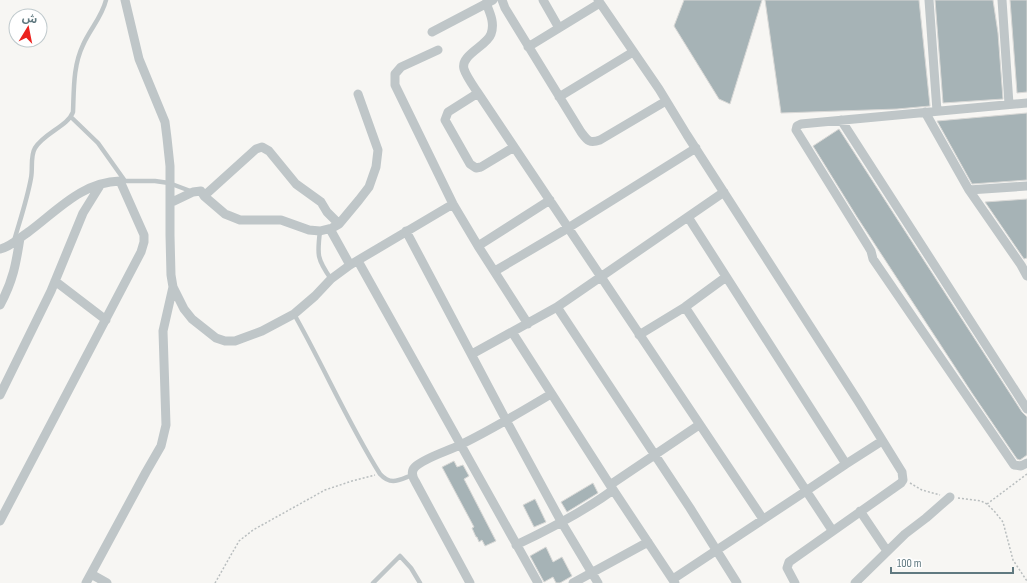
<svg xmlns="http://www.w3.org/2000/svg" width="1027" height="583" font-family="'Sofia Sans Condensed','Noto Sans Arabic',sans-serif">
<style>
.building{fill:#a6b3b6;stroke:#d8d8d6}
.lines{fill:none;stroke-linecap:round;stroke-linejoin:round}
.path{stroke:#b9bebf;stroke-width:1.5;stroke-dasharray:2 2;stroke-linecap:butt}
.service{stroke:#bfc6c8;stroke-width:4.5}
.minor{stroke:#bfc6c8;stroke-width:9}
</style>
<rect width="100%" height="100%" fill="#f7f6f3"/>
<!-- building -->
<path class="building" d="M684,0H762L730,104L719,99L674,26Z
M765,0H919L930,106L897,109L781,113Z
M935,0H993L998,33L1003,99L943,103Z
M1010,0H1027V92L1017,93Z
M1027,113V180L972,184L937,121Z
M839,129L1022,412L1027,417V455L1020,460L1017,459L972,393L857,217L813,146Z
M1027,199V258L1024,259L985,202Z
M454,461L457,467L463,465L469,476L464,479L496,541L485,546L482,540L479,542L477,537H476L472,528L474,527L442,467Z
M593,483L598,493L567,512L561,502Z
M535,499L546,522L534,527L523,505Z
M546,547L553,562L562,557L572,576L560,583H556L553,577L544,582L530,556Z"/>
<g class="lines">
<!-- path -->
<path class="path" d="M910,483L922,490L940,495
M958,498L981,501L987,504L995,512L1003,522L1013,560L1027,581
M987,504L1027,474
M215,583L239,541L253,530L325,490L352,481L375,475"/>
<!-- service -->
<path class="service" d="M71,117L98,143L125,181
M122,181H155L169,183L193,192
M320,231C317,255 317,259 331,279
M14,241C20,220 27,200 31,178C33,169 30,156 35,148C44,133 68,126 73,112C74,89 73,66 83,45C90,29 102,17 106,0
M294,314C324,367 348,423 380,474C391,486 399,480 412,475
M373,583L400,556L411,568L420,583"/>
<!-- minor -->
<path class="minor" d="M125,0L139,59L165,122L167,138L170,166V235L171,275L173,287L184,309L192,319L216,338L225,341H235L262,331L294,314L315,296L331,279L350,265L453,204
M502,0L505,8L581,132C587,140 589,144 600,140L666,101
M543,0L559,28
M598,0L659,89L687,135L858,401L902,472L903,480L901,483L789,562L787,568L795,583
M929,0L937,111
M1002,0L1009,104
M486,3C490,13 495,23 491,34C487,46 460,55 464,69C466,76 474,87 478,93L763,519
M432,32L493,0
M528,47L600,3
M438,50L401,67L395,74V85L453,204L478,246L528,324
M478,93L448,112L445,120L470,164L476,168L481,167L514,147
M559,97L633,52
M1027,103L801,124L797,126L796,130L868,246L871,251L873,259L1014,465L1021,466L1027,463
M925,112L969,190L1021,265L1027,276
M841,120L1027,409
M969,190L1027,186
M204,196L256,149L262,147L269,151L296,184L321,202L327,212L339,224
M170,203L193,192L201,191L204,196L225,214L240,220H281L309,230L320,231L332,228L339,224L359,200L369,187L376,167L378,150L358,94
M688,217L846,464
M330,229L350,265
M406,231L506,420L562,523L598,583
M478,246L550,200
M0,249C10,247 18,239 27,233C56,212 81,182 120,181L144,235V242L141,252L0,521
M358,261L538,583
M495,271L568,228L696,148
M55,281L106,320
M0,305C13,281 16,264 20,238
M557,307L690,508L737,583
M685,307L832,530
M512,332L610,485L675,583
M639,335L685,307L726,277
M472,354L557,307L724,192
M0,395L51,291L83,213L101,184
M610,485L699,425
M860,511L887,551
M516,545C550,529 583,512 613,490
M91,574L107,583
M673,579L806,491L846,464L882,441
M86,583L146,472L161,446L166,425L163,331L173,287
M470,583L415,481C412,476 411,471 415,467C424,458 448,451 460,445C491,430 521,412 551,394
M573,583L648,542
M855,583L905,534L926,518L950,497"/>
</g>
<!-- north arrow -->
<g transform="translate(28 28) rotate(10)"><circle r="19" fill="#ffffff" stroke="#bfc9cc"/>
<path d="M0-3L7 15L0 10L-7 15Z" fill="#ec221e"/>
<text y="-6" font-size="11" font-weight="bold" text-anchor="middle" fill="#607980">ش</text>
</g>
<!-- scale -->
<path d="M891 567v6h122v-6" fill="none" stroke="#607980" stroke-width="2"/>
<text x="897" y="567" font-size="12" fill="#607980" stroke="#ffffff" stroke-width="3" paint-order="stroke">100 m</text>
</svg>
